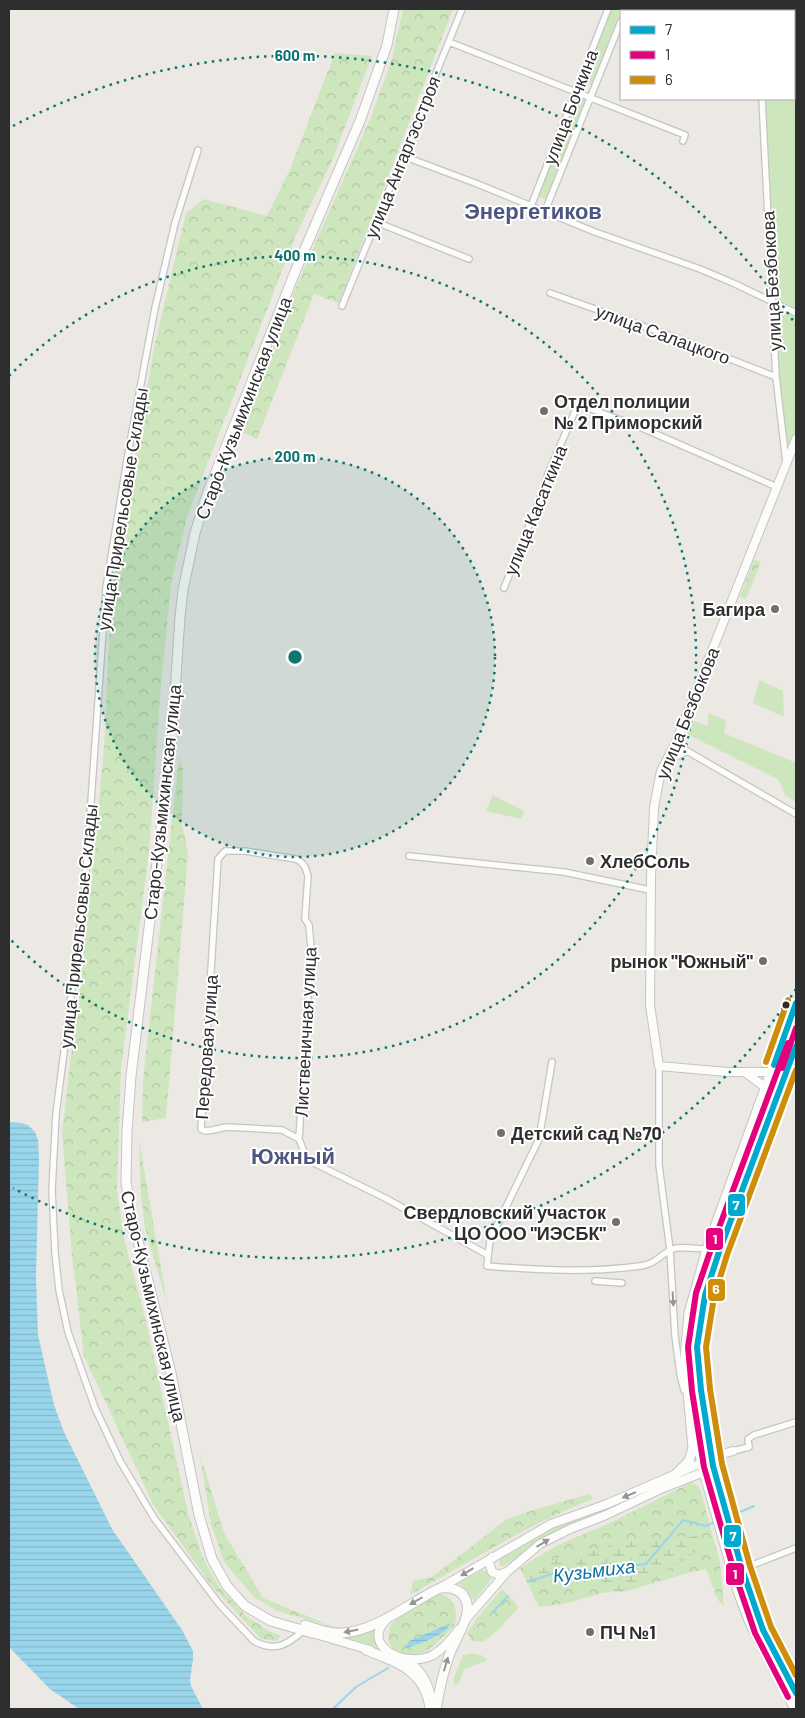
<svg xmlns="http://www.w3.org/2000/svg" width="805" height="1718" font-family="Barlow,sans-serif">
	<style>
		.green { fill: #cee6be }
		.forest { fill: url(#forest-crowns) }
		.wetland { fill: url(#wetland-marsh) }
		.water { fill: url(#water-rules) }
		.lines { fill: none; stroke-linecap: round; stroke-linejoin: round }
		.stream { stroke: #99d6ec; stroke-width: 2 }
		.minor-casing { stroke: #c5c4c5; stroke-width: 8 }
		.tertiary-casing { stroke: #c5c4c5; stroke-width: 10 }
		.secondary-casing { stroke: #c5c4c5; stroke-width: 11 }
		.minor { stroke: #fcfcfb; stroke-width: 5.5 }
		.tertiary { stroke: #fcfcfb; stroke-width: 8 }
		.secondary { stroke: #fcfcfb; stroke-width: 9 }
		.bus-1-casing { stroke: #fff; stroke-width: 10 }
		.bus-2-casing { stroke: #fff; stroke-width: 10 }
		.bus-3-casing { stroke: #fff; stroke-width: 10 }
		.bus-1 { stroke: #00a9ce; stroke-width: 6 }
		.bus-2 { stroke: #e5007d; stroke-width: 6 }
		.bus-3 { stroke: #cf8e09; stroke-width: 6 }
		.oneway { fill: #959594 }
		.ring { fill: none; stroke: #0f766e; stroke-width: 2.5; stroke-dasharray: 2.5 5 }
		.poi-dot { fill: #706f6e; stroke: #fff; stroke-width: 2 }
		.bus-dot { fill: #2e2e2e; stroke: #fff; stroke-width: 2 }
		.labels { text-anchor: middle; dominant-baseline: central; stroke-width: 4; stroke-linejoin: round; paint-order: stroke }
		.street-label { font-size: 18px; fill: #2e2e2e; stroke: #fff }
		.poi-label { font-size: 18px; font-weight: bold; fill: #2e2e2e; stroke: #fff; text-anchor: start }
		.water-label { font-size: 19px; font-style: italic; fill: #0d6fa3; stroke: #fff }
		.district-label { font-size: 22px; font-weight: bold; fill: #4d5680; stroke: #fff }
		.centre { fill: #0f766e; stroke: #fff; stroke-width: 2.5 }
		.ring-label { font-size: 15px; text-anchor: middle; font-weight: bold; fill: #0f766e; stroke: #fff; stroke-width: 4; stroke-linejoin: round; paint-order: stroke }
		.line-badge { stroke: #fff; stroke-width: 2 }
		.badge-label { font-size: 14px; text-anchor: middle; font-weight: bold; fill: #fff }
	</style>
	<defs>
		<pattern id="forest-crowns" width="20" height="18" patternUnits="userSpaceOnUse" patternTransform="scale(1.25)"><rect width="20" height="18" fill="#cee6be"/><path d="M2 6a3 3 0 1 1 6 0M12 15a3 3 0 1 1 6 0" fill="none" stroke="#b1c6a4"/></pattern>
		<pattern id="wetland-marsh" width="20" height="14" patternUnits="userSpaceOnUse" patternTransform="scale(1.25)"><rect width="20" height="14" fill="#cee6be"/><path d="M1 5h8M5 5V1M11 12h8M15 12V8" fill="none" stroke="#b1c6a4"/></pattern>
		<pattern id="water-rules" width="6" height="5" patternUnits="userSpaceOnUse" patternTransform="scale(1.25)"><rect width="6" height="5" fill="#99d6ec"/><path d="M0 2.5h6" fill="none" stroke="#84b8cb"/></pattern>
	</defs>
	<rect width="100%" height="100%" fill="#ece8e4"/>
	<path class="green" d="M609,9h12l-29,76 -10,-4z
		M794,46l2,1v392l-10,23 -5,-35 -19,-328h32z
		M574,96l11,4 -38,100 -10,-4z
		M759,680l24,11 1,26 -31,-14z
		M708,713l18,7 -2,13 72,30v39l-11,-7 -6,-15 -94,-47 6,-13 17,6z
		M493,795l31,16 -3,8 -35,-8z
		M591,1511l1,4 -49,24 -39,27h-4l-1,-1 1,-6 44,-28z
		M483,1570l6,3 2,6 -17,22 -6,-10 -10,-8z
		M378,1626v21l-34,-10v-1z
		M472,1653l9,2 6,4 -1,2 -22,8 -4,12 -5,5 -2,-6 10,-25z"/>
	<path class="forest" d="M403,9h50l-114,294 -25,-9 -57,145 -16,-7 55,-145 75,-170 21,-58z
		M335,53l37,3 -40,105 -37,76 -108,280 -16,67 -11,112 -11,156 -28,217 -4,121 7,48 21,79 43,196 15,45 16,29 27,29 21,14 14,6 -5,5 -15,-2 -49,-53 -59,-82 -69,-148 -12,-101 -10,-122 29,-246 13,-139 7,-154 44,-251 31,-130 18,-14 63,17 23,-47z
		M754,560l7,2 -15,37 -6,-2z
		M179,758l4,11 -1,53 6,32 -22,264 -24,4 1,-42z
		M139,1140l28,163 -22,-75 -4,-33z
		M200,1454l24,79 39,65 71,29 -57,-16 -22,-13 -31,-36 -13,-38z
		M692,1482l8,6 20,75 4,44 -6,-7 -12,-31 -18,4 -54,16 -32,4 -34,10 -29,4 -19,-39 38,-23 50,-21z
		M590,1494l3,5c-64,25 -123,62 -183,96l3,-14 19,-4 75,-58 20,-7z
		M502,1589l17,18 -21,23 -15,12 -11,-1 -5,-8 10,-15z
		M438,1594c14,0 21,17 17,29 -2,6 -9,11 -13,15 -17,16 -25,21 -49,12l-5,-10 2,-15 8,-7z"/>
	<path class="wetland" d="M698,1536l4,12c-18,11 -63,44 -82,44 -10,0 -17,-9 -23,-14l-38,2 -24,9 -3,-6 -3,1 -2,-5 2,-11 22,-5 9,-7 9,5 18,-11 13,1 17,-9z"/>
	<path class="water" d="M9,1122l13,1 6,2 7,7 3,8 1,19 -3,118 2,58 16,70 10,27 48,97 70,101 11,21v9l-3,19 1,7 12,23h-124l-29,-20 -41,-42z
		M451,1623c-7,14 -32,20 -46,26l4,-8z"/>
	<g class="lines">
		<path class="stream" d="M731,1516l23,-10
			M530,1581l31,-10 32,-1 53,-6 37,-44 23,6 9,-4
			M493,1612l15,-16
			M333,1709l23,-22 32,-19"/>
		<defs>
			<path id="minor" d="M625,11l1,-2
				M449,42l236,93 -2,6
				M762,99l14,278 10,85
				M198,150l-23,73 -20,85 -26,140 -23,140 -21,299 -29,227 -4,76 3,62 4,38 9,42 27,76 25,53 34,57 66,87 34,36c21,12 35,3 51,-12
				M403,156l72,27 120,49 105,37 33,14 63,30
				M531,206l77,-197
				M545,211l76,-190
				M376,222l93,37
				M550,293l121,43 105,41
				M342,306l120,-297
				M504,588l35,-87 9,-27 30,-70 64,24 135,59
				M675,744l121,70
				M666,766l6,-7 15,-8
				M409,856l155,16 86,18
				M552,1062l-13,77 -49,101 -3,26c50,4 102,7 153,0 17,-2 20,-12 33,-17 9,-3 24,0 34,0
				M659,1066v99l11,85 5,86 5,38 4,16
				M299,1139l12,-191 -2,-23 -4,-6 3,-43 -3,-9 -4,-5 -5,-3 -51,-8h-20l-7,8 -17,270 4,2 8,-1 13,-3 56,3 17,9 7,18 10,7 69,34 103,57
				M595,1281l27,2
				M733,1451l16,-4 -1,-8 6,-4 42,-13
				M742,1569l54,-21"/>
			<path id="tertiary" d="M746,1073l20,15
				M785,1080l-14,-8h-44l-68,-6 -9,-61 1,-127 3,-70 4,-22 3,-15 14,-27 121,-305
				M492,1557l-3,5 3,10 7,3 7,-3
				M440,1588l111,-64 56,-20 115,-50 11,-3
				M387,1619c-28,27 19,50 46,36 10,-6 18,-15 25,-25
				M466,1619l41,-47 33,-28 30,-15 36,-14 57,-27 41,-16 13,-10
				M312,1633l58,17
				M406,1660c14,8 23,23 25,39"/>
			<path id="secondary" d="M733,9l6,2
				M794,46l2,1
				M796,1046l-77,206 -14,43 -8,52 4,43 12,76 29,103 21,61 33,63
				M697,1442l7,30 35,122 11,29 45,86
				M676,1474l13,-13 4,-13 -8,-90 4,-45 18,-64 89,-246
				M305,1625c12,4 25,9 38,8 33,-2 68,-31 97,-45 8,-1 16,0 22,6 16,16 -8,45 -13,62 -6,17 -10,35 -13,53
				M312,1633l-41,-12 -26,-15 -18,-20 -15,-27 -13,-44 -28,-142 -41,-164 -4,-27 1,-50 4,-56 41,-337 8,-122 3,-27 12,-57 11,-36 89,-225 65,-151 27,-76 7,-36
				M366,1650c31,12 60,21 64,59"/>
		</defs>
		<use href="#minor" class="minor-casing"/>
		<use href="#tertiary" class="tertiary-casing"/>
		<use href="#secondary" class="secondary-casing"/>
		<use href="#minor" class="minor"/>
		<use href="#tertiary" class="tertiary"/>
		<use href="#secondary" class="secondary"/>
		<defs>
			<path id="bus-1" d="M796,1046l-77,206 -14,43 -8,52 4,43 12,76 29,103 21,61 33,63
				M774,1065l22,-62"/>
			<path id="bus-2" d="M788,1043l-77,206 -15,44 -8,54 4,44 12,76 30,104 21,62 33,64
				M782,1068l14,-40"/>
			<path id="bus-3" d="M766,1062l22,-62
				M796,1070l-69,185 -13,42 -8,50 4,42 12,75 28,102 21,61 25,48"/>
		</defs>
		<use href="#bus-1" class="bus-1-casing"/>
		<use href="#bus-2" class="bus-2-casing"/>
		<use href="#bus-3" class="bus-3-casing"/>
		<use href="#bus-1" class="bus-1"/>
		<use href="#bus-2" class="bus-2"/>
		<use href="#bus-3" class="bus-3"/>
	</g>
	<defs><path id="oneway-solid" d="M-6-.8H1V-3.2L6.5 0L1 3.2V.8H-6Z" transform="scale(1.25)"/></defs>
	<g class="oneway">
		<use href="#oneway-solid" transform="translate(673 1299) rotate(87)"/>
		<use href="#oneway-solid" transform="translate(629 1495) rotate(157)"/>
		<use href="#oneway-solid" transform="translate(543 1543) rotate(-31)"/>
		<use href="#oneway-solid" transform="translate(467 1572) rotate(149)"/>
		<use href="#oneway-solid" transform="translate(416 1601) rotate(150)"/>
		<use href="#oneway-solid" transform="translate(351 1631) rotate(169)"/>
		<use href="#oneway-solid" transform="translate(446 1664) rotate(-74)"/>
	</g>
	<circle cx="295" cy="657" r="200" fill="#0f766e" fill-opacity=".12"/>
	<g class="ring">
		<circle cx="295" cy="657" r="200"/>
		<path d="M9 376A401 401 0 1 1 9 938"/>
		<path d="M796 989A601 601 0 0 1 13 1188M13 126A601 601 0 0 1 796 325"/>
	</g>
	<g class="poi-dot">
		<circle cx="544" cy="411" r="5"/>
		<circle cx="775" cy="609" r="5"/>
		<circle cx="590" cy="861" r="5"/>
		<circle cx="763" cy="961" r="5"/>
		<circle cx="501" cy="1133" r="5"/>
		<circle cx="616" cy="1222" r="5"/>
		<circle cx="590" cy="1632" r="5"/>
	</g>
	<circle class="bus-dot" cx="786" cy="1005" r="4.5"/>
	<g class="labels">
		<g class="street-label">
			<text transform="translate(570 107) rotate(-69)">улица Бочкина</text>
			<text transform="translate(402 157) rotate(-68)">улица Ангаргэсстроя</text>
			<text transform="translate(771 281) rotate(-93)">улица Безбокова</text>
			<text transform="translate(663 334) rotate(20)">улица Салацкого</text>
			<text transform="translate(243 408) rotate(-69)">Старо-Кузьмихинская улица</text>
			<text transform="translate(122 509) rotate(-81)">улица Прирельсовые Склады</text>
			<text transform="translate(535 510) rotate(-68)">улица Касаткина</text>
			<text transform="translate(687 713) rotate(-68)">улица Безбокова</text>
			<text transform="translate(162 802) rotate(-84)">Старо-Кузьмихинская улица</text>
			<text transform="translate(78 926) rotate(-84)">улица Прирельсовые Склады</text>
			<text transform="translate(305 1032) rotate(-87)">Лиственичная улица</text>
			<text transform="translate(206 1047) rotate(-86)">Передовая улица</text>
			<text transform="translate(154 1306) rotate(77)">Старо-Кузьмихинская улица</text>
		</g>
		<g class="poi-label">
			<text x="554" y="401">Отдел полиции<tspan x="554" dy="21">№ 2 Приморский</tspan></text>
			<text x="765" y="609" text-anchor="end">Багира</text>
			<text x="600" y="861">ХлебСоль</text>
			<text x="753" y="961" text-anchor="end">рынок "Южный"</text>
			<text x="511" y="1133">Детский сад №70</text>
			<text x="606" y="1212" text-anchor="end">Свердловский участок<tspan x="606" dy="21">ЦО ООО "ИЭСБК"</tspan></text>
			<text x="600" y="1632">ПЧ №1</text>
		</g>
		<g class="water-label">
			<text transform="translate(594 1570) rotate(-7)">Кузьмиха</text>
		</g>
		<g class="district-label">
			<text x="533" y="210">Энергетиков</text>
			<text x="293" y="1155">Южный</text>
		</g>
	</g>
	<circle cx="295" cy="657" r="8" class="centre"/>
	<g class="ring-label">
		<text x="295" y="61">600 m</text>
		<text x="295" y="261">400 m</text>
		<text x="295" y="462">200 m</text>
	</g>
	<g class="line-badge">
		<rect x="727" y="1193" width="19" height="24" rx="5" fill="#00a9ce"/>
		<rect x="705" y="1227" width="19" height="24" rx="5" fill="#e5007d"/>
		<rect x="707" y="1278" width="19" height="24" rx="5" fill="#cf8e09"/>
		<rect x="723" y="1524" width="19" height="24" rx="5" fill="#00a9ce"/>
		<rect x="725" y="1562" width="20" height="24" rx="5" fill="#e5007d"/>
	</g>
	<g class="badge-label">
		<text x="736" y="1210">7</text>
		<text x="715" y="1244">1</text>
		<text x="716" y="1294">6</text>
		<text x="733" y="1541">7</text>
		<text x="735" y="1579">1</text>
	</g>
	<rect width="805" height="1718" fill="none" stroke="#2e2e2e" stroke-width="20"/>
	<rect x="620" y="10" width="175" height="90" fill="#ffffff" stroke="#ababab"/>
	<rect x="630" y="26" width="25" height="8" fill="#00a9ce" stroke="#ababab"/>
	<text x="665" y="35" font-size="15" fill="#2e2e2e">7</text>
	<rect x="630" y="51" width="25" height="8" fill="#e5007d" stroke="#ababab"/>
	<text x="665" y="60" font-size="15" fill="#2e2e2e">1</text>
	<rect x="630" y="76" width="25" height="8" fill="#cf8e09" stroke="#ababab"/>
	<text x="665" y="85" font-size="15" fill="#2e2e2e">6</text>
</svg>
